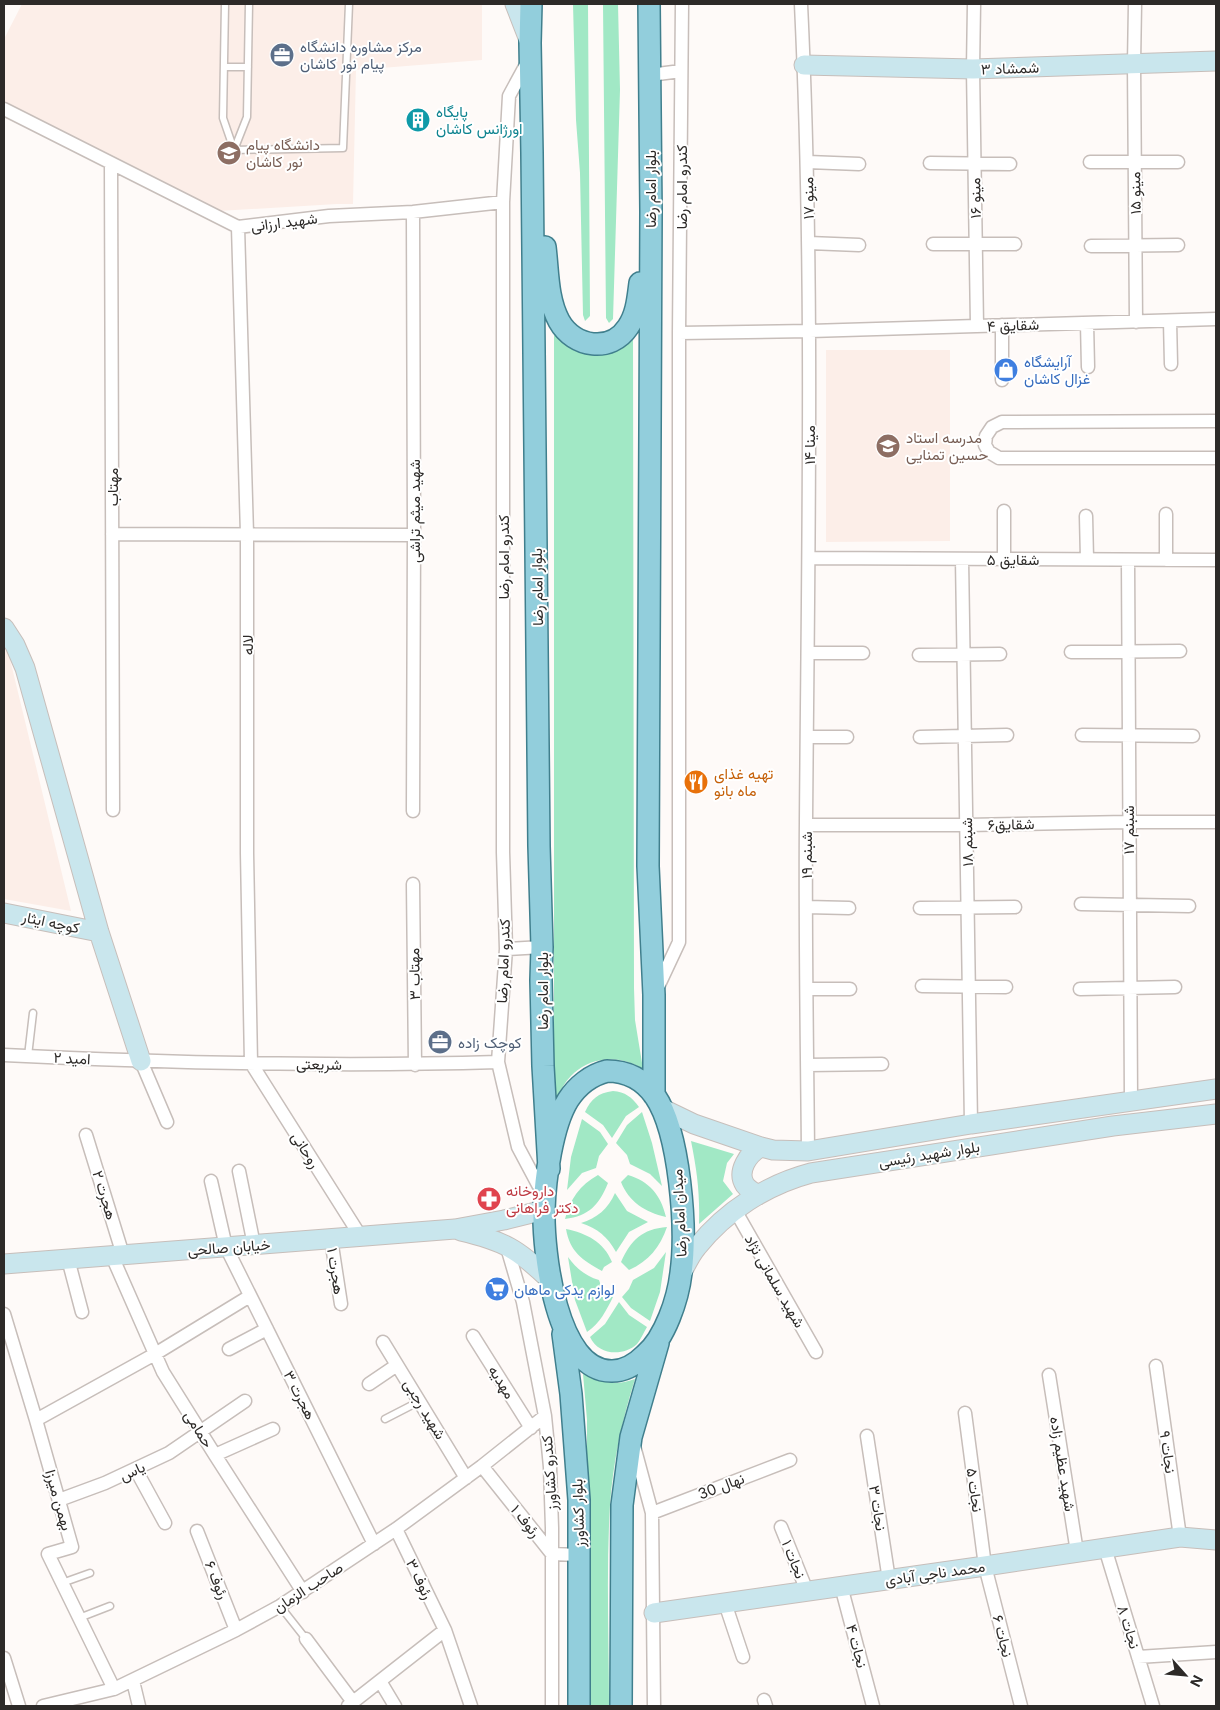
<svg xmlns="http://www.w3.org/2000/svg" width="1220" height="1710" font-family="Inter,Vazirmatn,sans-serif">
	<style>
		.built { fill: #fceee8 }
		.green { fill: #a1e8c5 }
		.lines { fill: none; stroke-linecap: round; stroke-linejoin: round }
		.lane-casing { stroke: #c7beba; stroke-width: 9 }
		.street-casing { stroke: #c7beba; stroke-width: 15 }
		.secondary-casing { stroke: #c7beba; stroke-width: 21 }
		.primary-casing { stroke: #407f8d; stroke-width: 24 }
		.lane { stroke: #fff; stroke-width: 6 }
		.street { stroke: #fff; stroke-width: 12 }
		.secondary { stroke: #c9e6ed; stroke-width: 19 }
		.primary { stroke: #92cedc; stroke-width: 21 }
		.labels { text-anchor: middle; dominant-baseline: central; stroke-width: 4; stroke-linejoin: round; paint-order: stroke }
		.service-label { font-size: 15px; fill: #4e5e75; stroke: #fff; text-anchor: start }
		.street-label { font-size: 15px; fill: #2d2a28; stroke: #fff }
		.culture-label { font-size: 15px; fill: #0d838f; stroke: #fff; text-anchor: start }
		.education-label { font-size: 15px; fill: #785e54; stroke: #fff; text-anchor: start }
		.shop-label { font-size: 15px; fill: #366cbe; stroke: #fff; text-anchor: start }
		.food-label { font-size: 15px; fill: #c56008; stroke: #fff; text-anchor: start }
		.health-label { font-size: 15px; fill: #be3a42; stroke: #fff; text-anchor: start }
	</style>
	<rect width="100%" height="100%" fill="#fefaf8"/>
	<path class="built" d="M22,4h460v56l-126,10 -3,134h-16l-119,7 -214,-109v-63z
		M826,350h124v191l-124,1z
		M4,646l4,5 63,260 -67,-12z"/>
	<path class="green" d="M573,4h15l2,312 -5,5 -2,-6 -3,-142 -4,-53z
		M603,4h15l2,86 -7,229 -4,4 -3,-5z
		M554,335l21,11 58,-10 1,652 1,32 8,49c-39,-23 -80,-3 -89,41z
		M613,1091c12,1 19,6 26,16l-13,9 -14,22 -9,-13 -18,-13c6,-13 13,-19 28,-21z
		M642,1112l10,31 10,43 -12,-12 -20,-10 -3,-9 -11,-12 11,-18z
		M582,1119l18,13 8,12 -9,12 -3,12 -14,5 -15,17 4,-33z
		M691,1141l43,13 -7,9 -4,18 10,13 -34,30c1,-31 -2,-53 -8,-83z
		M598,1175l10,8c-9,22 -19,33 -43,36 5,-20 15,-34 33,-44z
		M628,1175c21,6 33,20 38,42 -21,-5 -37,-15 -45,-35z
		M615,1193l12,18 21,11 -19,10 -13,20c-9,-16 -18,-23 -35,-29 16,-5 27,-14 34,-30z
		M667,1227c-7,20 -18,34 -38,43l-8,-8c10,-22 21,-33 46,-35z
		M566,1229c20,4 38,13 46,33l-8,5 -2,4c-20,-11 -32,-19 -36,-42z
		M666,1252l-6,40 -10,29 -19,-13 -9,-11 7,-8 4,-9 21,-12z
		M568,1257c8,11 17,19 31,23l2,6 12,11c-7,14 -13,26 -26,35l-12,-32z
		M619,1302l10,13 18,12c-3,5 -6,12 -10,17 -14,13 -39,11 -47,-7l15,-13z
		M583,1374c21,8 30,13 52,5 -13,41 -22,83 -25,126 -4,67 -1,134 -1,201h-22v-286z"/>
	<g class="lines">
		<defs>
			<path id="lane" d="M225,4l-2,114 11,32 109,-2 6,-144
				M224,67h24
				M234,150l13,-33 2,-113
				M28,1056l5,-43
				M385,1419l35,-18
				M62,1583l28,-10
				M280,1606l26,33
				M79,1618l31,-12"/>
			<path id="street" d="M801,4c13,273 7,545 5,818 -1,110 1,220 2,329
				M974,4l-1,65 4,257
				M1135,4l-1,60 2,258
				M528,61l-19,35 -6,106v650l3,97 -8,113 20,85 25,47
				M650,75l31,-4
				M4,109l234,118 91,-11 84,-4 90,-10
				M808,162l51,2
				M1090,162h88
				M111,163l2,647
				M930,163l80,1
				M238,227l9,307v319l4,210 110,174
				M809,243l50,2
				M933,244h82
				M1091,246l87,-1
				M1170,321l1,43
				M1087,323l1,44
				M679,333l131,-2 406,-12
				M1002,380v-55
				M1216,421l-214,1 -10,5 -6,9 -1,9 4,7 10,6h217
				M1086,516l1,43
				M112,534l302,1
				M809,558l407,2
				M962,559l9,565
				M1004,559v-48
				M1128,560l3,541
				M1166,560v-46
				M1071,652l109,-1
				M808,653h55
				M919,655l81,-1
				M1082,735l111,1
				M807,737h40
				M920,737l87,-2
				M413,811l1,-276 -1,-323
				M806,825h161l161,-3h88
				M413,884l2,181
				M1081,904l108,2
				M806,907l43,1
				M920,908l95,-1
				M506,949l36,-2
				M922,986l84,1
				M657,989l22,-47v-609l3,-329
				M807,989h43
				M1080,989l95,-2
				M4,1055c164,8 329,12 494,7
				M141,1061l26,61
				M807,1065l75,-1
				M86,1135l37,120
				M239,1171l15,74
				M211,1181l15,66 148,297
				M735,1210l81,142
				M331,1239l10,65
				M506,1244l17,58 22,114 5,51 2,61v178
				M112,1256l51,116 52,83 88,137
				M68,1259l14,53
				M4,1314l32,106 36,127 -24,7 66,135
				M473,1336l58,92
				M383,1342l83,136
				M229,1349l38,-20
				M1156,1366l24,171
				M1049,1375l28,177
				M369,1384l28,-19
				M965,1413l20,153 36,140
				M36,1420l119,-66 95,-58
				M867,1436l22,144
				M634,1446l18,67 2,193
				M215,1455l58,-26
				M482,1466l70,88 27,1
				M136,1470l29,53
				M59,1500l46,-17 64,-30 76,-52
				M652,1513l138,-53
				M781,1527l26,64
				M396,1529l49,101 26,76
				M197,1531l39,99
				M1105,1548l48,158
				M841,1586l32,120
				M725,1603l18,54
				M306,1639l47,63
				M1138,1657l78,-5
				M4,1658l15,48
				M133,1681l6,25
				M380,1681l15,25
				M764,1700l2,6
				M43,1706l71,-17 122,-59 44,-24 116,-77 86,-63 63,-50
				M348,1706l97,-76"/>
			<path id="secondary" d="M515,4l14,36
				M804,65l169,4 243,-8
				M4,628l11,17 10,23 74,264 42,129
				M4,913l95,19
				M663,1109l31,15 67,23 12,3 35,1 163,-27 245,-35
				M758,1195c-5,-3 -10,-6 -13,-10 -9,-14 4,-32 16,-38
				M461,1231c43,10 57,18 89,49
				M4,1264l451,-35 49,-9 40,-10
				M681,1274c5,-9 9,-19 16,-27 29,-36 69,-62 114,-74l302,-47 103,-12
				M654,1613l331,-47 195,-29 36,3"/>
			<path id="primary" d="M531,4l-1,39 2,110 7,693 3,101 -1,33 2,86 6,103
				M649,4l2,208 -3,654 6,129v100
				M545,247c3,24 2,52 14,74 15,27 52,32 69,6 9,-13 10,-29 12,-44
				M607,1071c19,0 36,8 48,25 25,37 32,133 26,177 -3,26 -16,65 -36,82 -9,9 -19,16 -33,16 -56,1 -69,-120 -68,-161 1,-31 8,-84 24,-110 9,-14 23,-25 39,-29z
				M563,1334l8,60 8,106v206
				M621,1706l1,-201 9,-68 27,-94"/>
		</defs>
		<use href="#lane" class="lane-casing"/>
		<use href="#street" class="street-casing"/>
		<use href="#secondary" class="secondary-casing"/>
		<use href="#primary" class="primary-casing"/>
		<use href="#lane" class="lane"/>
		<use href="#street" class="street"/>
		<use href="#secondary" class="secondary"/>
		<use href="#primary" class="primary"/>
	</g>
	<defs>
		<symbol id="office-disc" viewBox="-11 -11 22 22"><circle r="9.5" fill="#5c6f8a" stroke="#fff"/><path d="M-6-3h4V-5.5h4V-3h4V5H-6ZM-1-4.5V-3h2v-1.5ZM-6 0V1H6V0Z" fill="#fff"/></symbol>
		<symbol id="building-disc" viewBox="-11 -11 22 22"><circle r="9.5" fill="#0f9aa8" stroke="#fff"/><path d="M-4-6H4V6H1V3H-1V6H-4ZM-2.5-4.3h1.7v1.8h-1.7ZM.8-4.3h1.7v1.8H.8ZM-2.5-1h1.7V.8h-1.7ZM.8-1h1.7V.8H.8Z" fill="#fff"/></symbol>
		<symbol id="university-disc" viewBox="-11 -11 22 22"><circle r="9.5" fill="#8d6e63" stroke="#fff"/><path d="M0-5L7-2L0 1L-7-2ZM-4 1L0 2.5L4 1V4Q0 6-4 4Z" fill="#fff"/></symbol>
		<symbol id="shop-disc" viewBox="-11 -11 22 22"><circle r="9.5" fill="#3f7fe0" stroke="#fff"/><path d="M-5-2.5h2.3a2.7 3.5 0 0 1 5.4 0H5L5.5 6h-11ZM-1.5-2.5h3a1.5 2.3 0 0 0-3 0Z" fill="#fff"/></symbol>
		<symbol id="school-disc" viewBox="-11 -11 22 22"><circle r="9.5" fill="#8d6e63" stroke="#fff"/><path d="M0-5L7-2L0 1L-7-2ZM-4 1L0 2.5L4 1V4Q0 6-4 4Z" fill="#fff"/></symbol>
		<symbol id="restaurant-disc" viewBox="-11 -11 22 22"><circle r="9.5" fill="#e8710a" stroke="#fff"/><path d="M-5-6h1v4h1v-4h1v4h1v-4h1v5L-1.5 .5V6h-2V.5L-5-1ZM5-6V6H3V1.5H1.5Q1.5-4 5-6Z" fill="#fff"/></symbol>
		<symbol id="pharmacy-disc" viewBox="-11 -11 22 22"><circle r="9.5" fill="#e0444e" stroke="#fff"/><path d="M-2-6h4v4h4v4h-4v4h-4v-4h-4v-4h4Z" fill="#fff"/></symbol>
		<symbol id="supermarket-disc" viewBox="-11 -11 22 22"><circle r="9.5" fill="#3f7fe0" stroke="#fff"/><path d="M-6-5.5h2.5l.6 2H6L4.5 2H-2.5L-4.4-4H-6ZM-1.5 3.2a1.3 1.3 0 1 0 .1 0ZM3 3.2a1.3 1.3 0 1 0 .1 0Z" fill="#fff"/></symbol>
	</defs>
	<g fill-rule="evenodd">
		<use href="#office-disc" x="268" y="41" width="28" height="28"/>
		<use href="#building-disc" x="404" y="106" width="28" height="28"/>
		<use href="#university-disc" x="215" y="139" width="28" height="28"/>
		<use href="#shop-disc" x="992" y="356" width="28" height="28"/>
		<use href="#school-disc" x="874" y="432" width="28" height="28"/>
		<use href="#restaurant-disc" x="682" y="768" width="28" height="28"/>
		<use href="#office-disc" x="426" y="1028" width="28" height="28"/>
		<use href="#pharmacy-disc" x="475" y="1185" width="28" height="28"/>
		<use href="#supermarket-disc" x="483" y="1275" width="28" height="28"/>
	</g>
	<g class="labels">
		<g class="service-label">
			<text x="300" y="46">مرکز مشاوره دانشگاه<tspan x="300" dy="17">پیام نور کاشان</tspan></text>
			<text x="458" y="1042">کوچک زاده</text>
		</g>
		<g class="street-label">
			<text transform="translate(1010 68) rotate(-2)">شمشاد ۳</text>
			<text transform="translate(681 187) rotate(-90)">کندرو امام رضا</text>
			<text transform="translate(650 189) rotate(-90)">بلوار امام رضا</text>
			<text transform="translate(1135 193) rotate(-91)">مینو ۱۵</text>
			<text transform="translate(808 198) rotate(-91)">مینو ۱۷</text>
			<text transform="translate(975 198) rotate(-91)">مینو ۱۶</text>
			<text transform="translate(284 222) rotate(-7)">شهید ارزانی</text>
			<text transform="translate(1013 325) rotate(-2)">شقایق ۴</text>
			<text transform="translate(809 445) rotate(-90)">مینا ۱۴</text>
			<text transform="translate(112 487) rotate(-90)">مهتاب</text>
			<text transform="translate(414 511) rotate(-90)">شهید میثم تراشی</text>
			<text transform="translate(503 557) rotate(-90)">کندرو امام رضا</text>
			<text x="1013" y="559">شقایق ۵</text>
			<text transform="translate(537 587) rotate(-91)">بلوار امام رضا</text>
			<text transform="translate(247 645) rotate(-90)">لاله</text>
			<text transform="translate(1011 824) rotate(-1)">شقایق۶</text>
			<text transform="translate(1128 830) rotate(-90)">شبنم ۱۷</text>
			<text transform="translate(967 842) rotate(-91)">شبنم ۱۸</text>
			<text transform="translate(806 855) rotate(-90)">شبنم ۱۹</text>
			<text transform="translate(51 922) rotate(12)">کوچه ایثار</text>
			<text transform="translate(503 961) rotate(-88)">کندرو امام رضا</text>
			<text transform="translate(414 974) rotate(-91)">مهتاب ۳</text>
			<text transform="translate(542 991) rotate(-90)">بلوار امام رضا</text>
			<text transform="translate(72 1058) rotate(3)">امید ۲</text>
			<text transform="translate(319 1064) rotate(1)">شریعتی</text>
			<text transform="translate(306 1150) rotate(58)">روحانی</text>
			<text transform="translate(929 1154) rotate(-9)">بلوار شهید رئیسی</text>
			<text transform="translate(105 1195) rotate(73)">هجرت ۲</text>
			<text transform="translate(679 1213) rotate(-93)">میدان امام رضا</text>
			<text transform="translate(229 1247) rotate(-4)">خیابان صالحی</text>
			<text transform="translate(336 1271) rotate(81)">هجرت ۱</text>
			<text transform="translate(775 1281) rotate(60)">شهید سلمانی نژاد</text>
			<text transform="translate(502 1382) rotate(58)">مهدیه</text>
			<text transform="translate(300 1395) rotate(63)">هجرت ۳</text>
			<text transform="translate(425 1409) rotate(59)">شهید رجبی</text>
			<text transform="translate(199 1429) rotate(58)">حمامی</text>
			<text transform="translate(1168 1452) rotate(82)">نجات ۹</text>
			<text transform="translate(1063 1464) rotate(81)">شهید عظیم زاده</text>
			<text transform="translate(132 1471) rotate(-25)">یاس</text>
			<text transform="translate(549 1473) rotate(-94)">کندرو کشاورز</text>
			<text transform="translate(721 1486) rotate(-21)">نهال 30</text>
			<text transform="translate(975 1490) rotate(82)">نجات ۵</text>
			<text transform="translate(59 1500) rotate(74)">بهمن میرزا</text>
			<text transform="translate(878 1508) rotate(81)">نجات ۳</text>
			<text transform="translate(578 1513) rotate(-92)">بلوار کشاورز</text>
			<text transform="translate(526 1521) rotate(51)">رئوف ۱</text>
			<text transform="translate(794 1559) rotate(68)">نجات ۱</text>
			<text transform="translate(935 1573) rotate(-8)">محمد ناجی آبادی</text>
			<text transform="translate(420 1579) rotate(64)">رئوف ۳</text>
			<text transform="translate(217 1580) rotate(68)">رئوف ۶</text>
			<text transform="translate(308 1587) rotate(-33)">صاحب الزمان</text>
			<text transform="translate(1129 1627) rotate(73)">نجات ۸</text>
			<text transform="translate(1003 1636) rotate(76)">نجات ۶</text>
			<text transform="translate(857 1646) rotate(75)">نجات ۴</text>
		</g>
		<g class="culture-label">
			<text x="436" y="111">پایگاه<tspan x="436" dy="17">اورژانس کاشان</tspan></text>
		</g>
		<g class="education-label">
			<text x="246" y="144">دانشگاه پیام<tspan x="246" dy="17">نور کاشان</tspan></text>
			<text x="906" y="437">مدرسه استاد<tspan x="906" dy="17">حسین تمنایی</tspan></text>
		</g>
		<g class="shop-label">
			<text x="1024" y="361">آرایشگاه<tspan x="1024" dy="17">غزال کاشان</tspan></text>
			<text x="514" y="1289">لوازم یدکی ماهان</text>
		</g>
		<g class="food-label">
			<text x="714" y="773">تهیه غذای<tspan x="714" dy="17">ماه بانو</tspan></text>
		</g>
		<g class="health-label">
			<text x="506" y="1190">داروخانه<tspan x="506" dy="17">دکتر فراهانی</tspan></text>
		</g>
	</g>
	<rect width="1220" height="1710" fill="none" stroke="#2d2a28" stroke-width="10"/>
	<g transform="translate(1185 1675) rotate(117)" stroke="#ffffff" stroke-width="4" paint-order="stroke">
	<path d="M0-4L9 19L0 12L-9 19Z" fill="#2d2a28"/>
	<text y="-8" font-size="14" font-weight="bold" text-anchor="middle" fill="#2d2a28">N</text>
	</g>
</svg>
